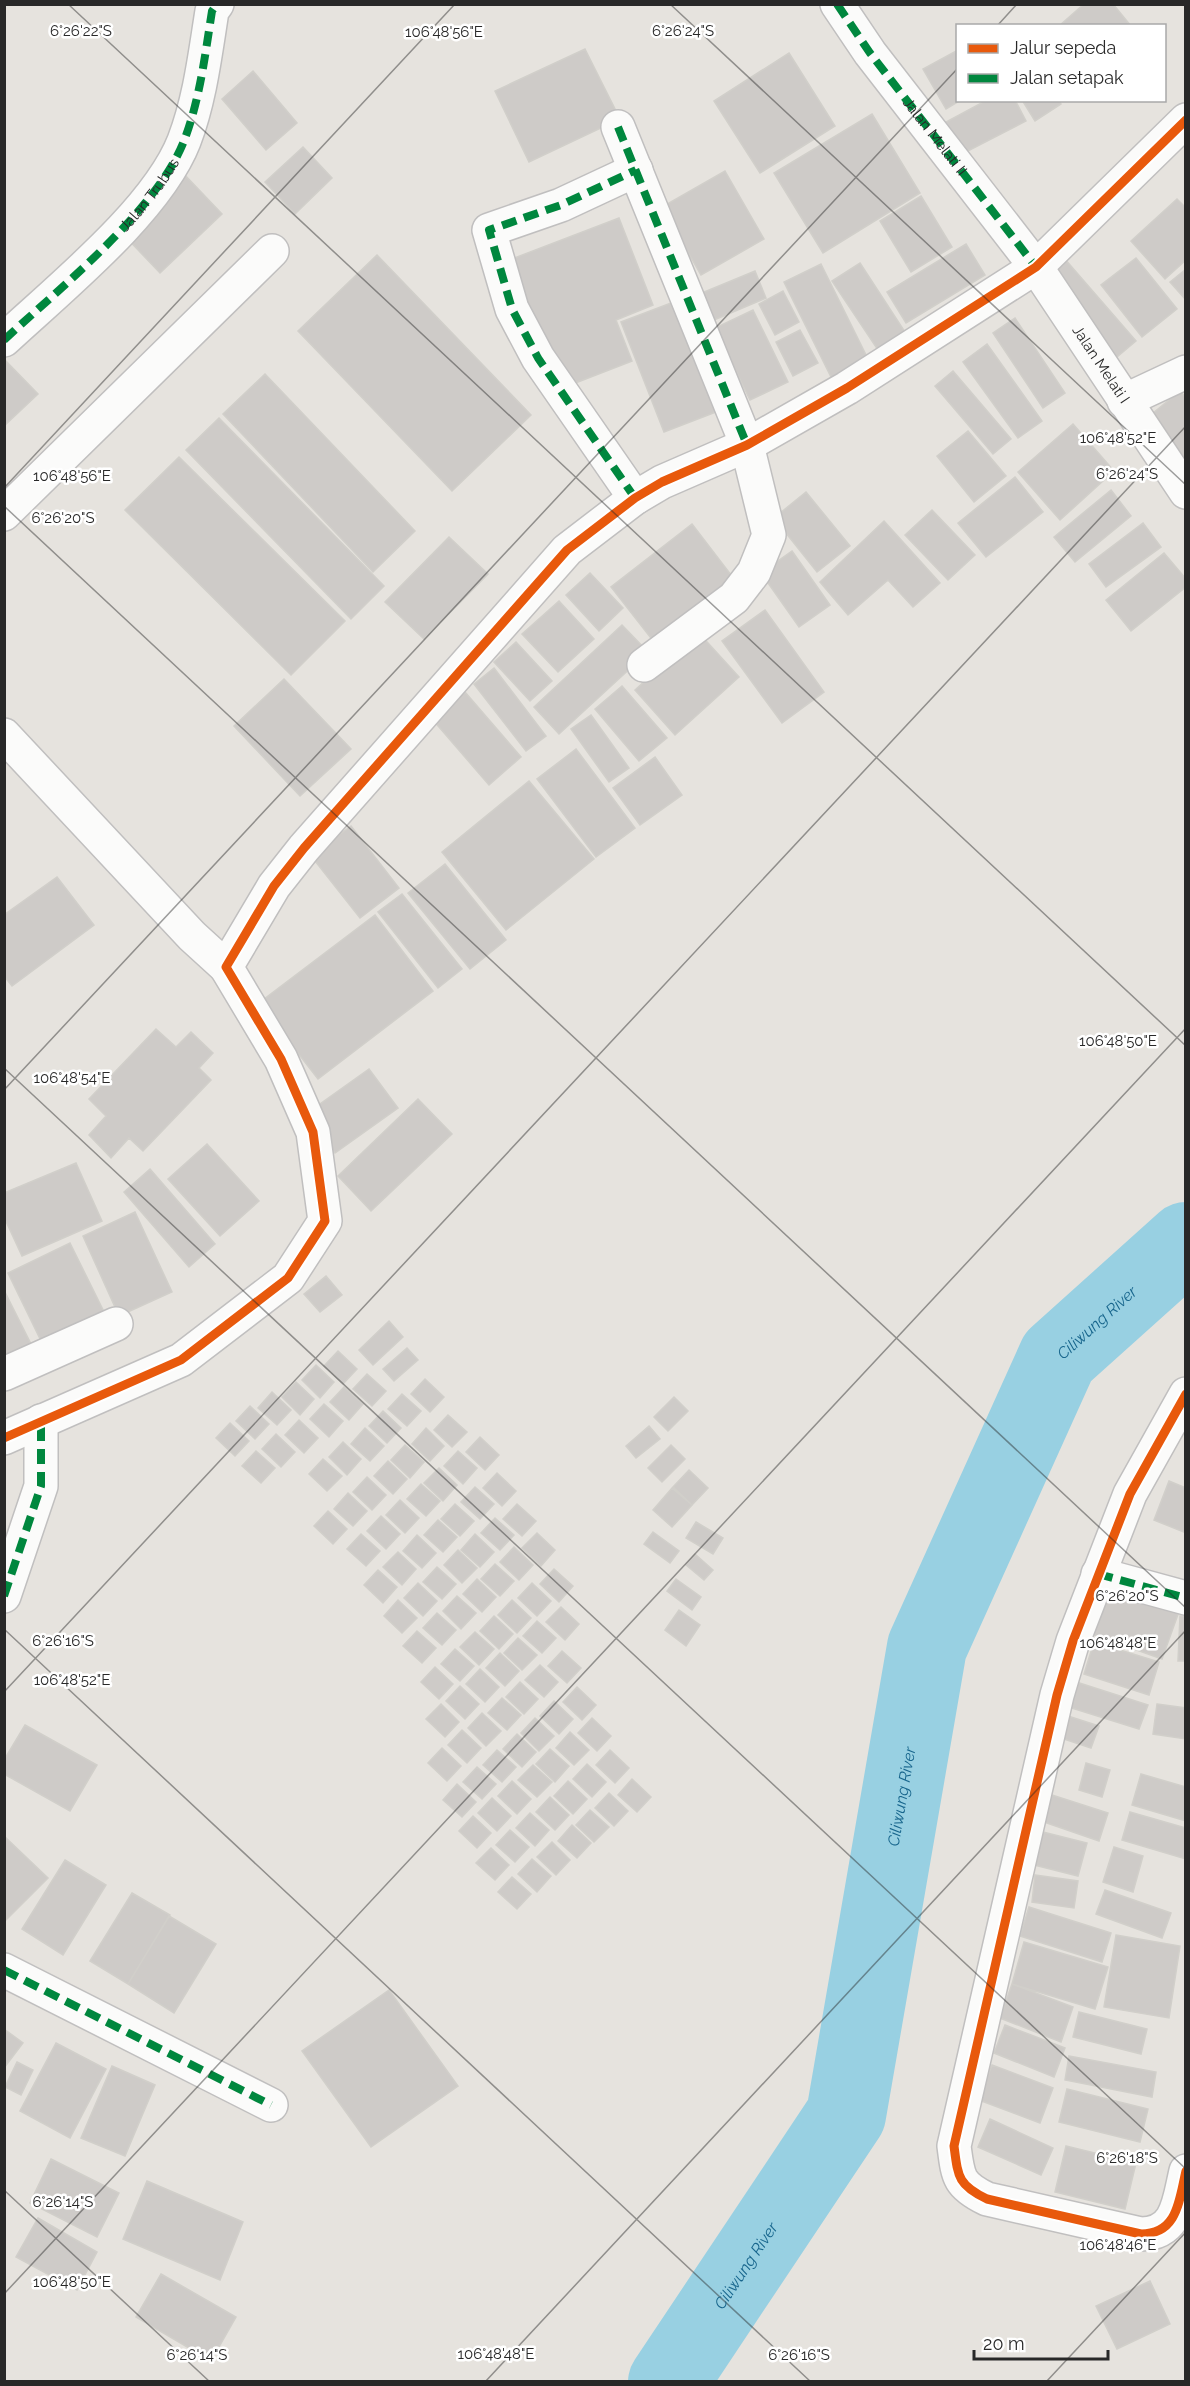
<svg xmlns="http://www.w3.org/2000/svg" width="1190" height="2386" font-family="Raleway,sans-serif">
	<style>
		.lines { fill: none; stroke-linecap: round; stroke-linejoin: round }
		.river { stroke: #98d0e2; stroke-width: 80 }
		.building { fill: #cecbc8; stroke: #d1cfca; stroke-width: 1.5 }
		.street-casing { stroke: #c0bfbf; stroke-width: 36 }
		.street { stroke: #fbfbfa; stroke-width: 33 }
		.quiet { stroke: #00873e; stroke-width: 8; stroke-dasharray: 15 8; stroke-linecap: butt }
		.cycleway-casing { stroke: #fff; stroke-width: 13 }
		.cycleway { stroke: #e8590c; stroke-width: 9 }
		.ticks { fill: none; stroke: #282828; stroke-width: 1.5; stroke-opacity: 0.45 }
		.labels { text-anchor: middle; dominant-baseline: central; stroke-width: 5; stroke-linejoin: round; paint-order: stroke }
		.street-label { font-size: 15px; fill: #282828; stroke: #fff }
		.water-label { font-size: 16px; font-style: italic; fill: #18668d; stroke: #fff }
		.ticks-label { font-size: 15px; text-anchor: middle; fill: #282828; stroke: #fff; stroke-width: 5; stroke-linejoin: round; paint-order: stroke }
	</style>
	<rect width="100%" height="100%" fill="#e6e3de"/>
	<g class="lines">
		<path class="river" id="s1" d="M668,2382l178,-267 81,-468 131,-290 128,-115"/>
	</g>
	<path class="building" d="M1084,4h29l18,22h-72z
		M585,49l35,70 -91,43 -34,-71z
		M958,50v50h3l-15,9 -23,-40z
		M789,53l46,73 -75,47 -46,-72z
		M253,71l44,52 -31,27 -44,-51z
		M987,100h28l11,21 -64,33 -16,-32z
		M1022,100h37l2,4 -26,17z
		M872,114l48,79 -97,60 -49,-80z
		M303,147l29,31 -37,36 -30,-32z
		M725,171l39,68 -63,36 -39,-68z
		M183,173l39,41 -62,59 -39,-41z
		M921,196l31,51 -41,25 -31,-51z
		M1177,199l9,9v52l-21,19 -34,-38z
		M619,218l34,87 -37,15 16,41 -67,26 -61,-125z
		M966,244l19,31 -79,48 -19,-31z
		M377,255l154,160 -79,76 -154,-160z
		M1064,258l72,83 -19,16 -71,-83z
		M1136,258l41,51 -35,28 -41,-52z
		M860,263l45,69 -27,18 -46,-69z
		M821,264l47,95 -37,18 -47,-95z
		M1186,269v31l-16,-18z
		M755,271l11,27 -52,22 -12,-27z
		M783,291l16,31 -24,13 -16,-31z
		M679,300l42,110 -57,22 -43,-110z
		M753,310l35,72 -38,18 -35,-72z
		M1015,318l50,75 -22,15 -50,-75z
		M800,330l18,33 -25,13 -17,-34z
		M987,344l55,77 -24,17 -55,-76z
		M4,359l34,35 -34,32z
		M953,371l58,68 -18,15 -58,-68z
		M265,374l150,157 -42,41 -150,-158z
		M1180,391l6,7v74l-44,-50z
		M219,418l165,168 -33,33 -165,-169z
		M1073,424l41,47 -54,49 -42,-48z
		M968,431l38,45 -32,26 -37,-46z
		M179,457l166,164 -54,54 -166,-165z
		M1015,477l28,35 -57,45 -28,-34z
		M1111,490l20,26 -56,46 -21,-25z
		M806,492l44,54 -33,26 -43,-54z
		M932,510l43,45 -27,25 -43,-45z
		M884,521l56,62 -27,24 -25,-27 -40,35 -28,-33z
		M1143,523l18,24 -55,40 -17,-23z
		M692,524l43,56 -81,62 -43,-55z
		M449,537l39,37 -64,65 -39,-37z
		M792,551l38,54 -31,22 -38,-54z
		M1164,553l22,26v8l-55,44 -25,-31z
		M590,573l33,35 -24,23 -33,-36z
		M559,601l35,38 -36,33 -36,-38z
		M765,610l59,82 -42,31 -60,-82z
		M622,625l26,27 -89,82 -25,-27z
		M698,632l41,45 -64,58 -40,-45z
		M516,642l36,39 -22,20 -36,-39z
		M494,668l52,68 -20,15 -52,-67z
		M284,679l67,70 -51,47 -66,-70z
		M622,686l45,52 -28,23 -44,-52z
		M465,692l56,65 -32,28 -56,-65z
		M591,715l38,53 -20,14 -38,-53z
		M576,749l59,79 -39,29 -59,-78z
		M655,757l27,38 -42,30 -27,-37z
		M529,781l65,78 -88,71 -64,-78z
		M351,826l48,62 -39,30 -49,-62z
		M445,864l61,76 -36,29 -62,-76z
		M57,877l37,48 -82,61 -8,-10v-61z
		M402,894l60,75 -24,19 -60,-76z
		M375,915l58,76 -115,88 -59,-76z
		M156,1029l20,18 15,-15 22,21 -14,15 12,12 -68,71 -14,-13 -18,20 -22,-23 17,-19 -17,-17z
		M369,1069l29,39 -63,45 -29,-39z
		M418,1099l34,35 -81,77 -33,-35z
		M207,1144l52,57 -39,35 -52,-57z
		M76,1163l26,58 -80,35 -18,-39v-24z
		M150,1169l65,75 -26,23 -65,-75z
		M135,1212l37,80 -53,24 -36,-80z
		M70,1243l38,77 -63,29 -37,-76z
		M326,1276l16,19 -22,17 -16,-18z
		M4,1290l32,64 -32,15z
		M389,1321l14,16 -30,28 -14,-15z
		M407,1348l11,12 -24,21 -11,-12z
		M338,1351l19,18 -14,15 -19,-18z
		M316,1365l18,17 -14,16 -18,-18z
		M367,1374l19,17 -14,15 -19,-17z
		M425,1379l19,18 -14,15 -19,-18z
		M296,1382l18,17 -14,16 -18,-18z
		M344,1387l19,17 -14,16 -19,-18z
		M272,1392l19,18 -14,15 -19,-17z
		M402,1394l19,17 -14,15 -19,-17z
		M674,1397l14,14 -20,20 -14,-14z
		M324,1404l19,17 -14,16 -19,-18z
		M250,1406l19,18 -14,15 -19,-18z
		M383,1411l18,17 -14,15 -18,-17z
		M448,1415l19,17 -15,15 -18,-17z
		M299,1420l19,18 -14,15 -19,-18z
		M230,1423l19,18 -14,15 -19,-18z
		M649,1426l11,13 -24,19 -10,-12z
		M365,1428l19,18 -14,15 -19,-17z
		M426,1428l18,18 -14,15 -18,-17z
		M276,1434l19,18 -14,15 -19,-18z
		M480,1437l19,18 -14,15 -19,-18z
		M343,1442l18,17 -14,16 -18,-18z
		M405,1445l19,17 -14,16 -19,-18z
		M671,1445l14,14 -23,23 -14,-14z
		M256,1451l19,17 -14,15 -19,-17z
		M458,1451l19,17 -14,16 -19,-18z
		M323,1459l19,17 -15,15 -18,-17z
		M388,1461l19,18 -14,15 -19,-18z
		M439,1468l18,17 -14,16 -19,-18z
		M689,1470l19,18 -16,17 -19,-18z
		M497,1473l19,18 -14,15 -19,-18z
		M367,1477l19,18 -14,15 -19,-18z
		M1169,1481l17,7v45l-32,-13z
		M421,1484l19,17 -14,15 -19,-17z
		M475,1487l19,17 -14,15 -19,-17z
		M672,1488l20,17 -20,22 -19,-17z
		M348,1493l19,18 -14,15 -19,-17z
		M400,1500l19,18 -14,15 -19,-18z
		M455,1504l19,17 -14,15 -19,-17z
		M517,1504l19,17 -14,15 -19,-17z
		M328,1511l19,18 -14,15 -19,-18z
		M381,1516l19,18 -14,15 -19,-18z
		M495,1518l19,17 -14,15 -19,-17z
		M438,1520l19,17 -14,15 -19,-17z
		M696,1522l27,16 -10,16 -27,-16z
		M653,1532l26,19 -9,12 -26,-19z
		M537,1533l18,17 -14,16 -19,-18z
		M361,1534l19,17 -14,15 -19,-17z
		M475,1534l19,18 -14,15 -19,-17z
		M417,1535l19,18 -14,15 -19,-17z
		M514,1547l19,18 -14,15 -19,-18z
		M458,1550l19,18 -15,15 -18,-18z
		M398,1552l18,17 -14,16 -19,-18z
		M695,1554l18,16 -9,10 -18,-15z
		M495,1564l19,17 -14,15 -19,-17z
		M437,1567l19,17 -14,15 -19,-17z
		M554,1569l19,17 -14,16 -19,-18z
		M378,1570l19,17 -14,16 -19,-18z
		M477,1579l19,18 -14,15 -19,-18z
		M676,1579l25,18 -9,13 -25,-19z
		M1110,1581l71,25 -19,53 -70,-25z
		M418,1583l19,18 -14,15 -19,-18z
		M532,1583l19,18 -14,15 -19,-18z
		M457,1596l19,17 -15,16 -18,-18z
		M398,1600l19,18 -15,15 -18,-17z
		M512,1600l19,18 -14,15 -19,-18z
		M561,1607l18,17 -14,16 -19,-18z
		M679,1610l21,15 -14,21 -21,-16z
		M437,1613l19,17 -14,15 -19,-17z
		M494,1616l19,18 -14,15 -19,-18z
		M1180,1616h6v45h-8z
		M537,1621l19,17 -14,15 -19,-17z
		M417,1631l19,17 -14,15 -19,-17z
		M475,1632l19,17 -15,16 -19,-18z
		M518,1638l19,17 -15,15 -18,-17z
		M1094,1642l65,20 -10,33 -65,-21z
		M455,1649l19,17 -14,15 -19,-17z
		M562,1651l19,17 -14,15 -19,-17z
		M500,1653l19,18 -14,15 -19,-18z
		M540,1665l18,17 -14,15 -19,-17z
		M435,1667l18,17 -14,15 -18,-17z
		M480,1669l19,18 -14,15 -19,-18z
		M1067,1679l81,26 -9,24 -80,-25z
		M520,1682l18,17 -14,15 -18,-17z
		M460,1686l19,18 -14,15 -19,-18z
		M577,1687l19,18 -14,15 -19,-18z
		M502,1698l19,17 -14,15 -19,-17z
		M554,1701l19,18 -14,15 -19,-18z
		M441,1704l18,18 -14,15 -19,-18z
		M1157,1704l29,4v31l-33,-5z
		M482,1713l19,18 -15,15 -18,-18z
		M1068,1716l31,10 -8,22 -30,-10z
		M535,1718l19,18 -15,15 -18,-18z
		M592,1718l19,18 -14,15 -19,-18z
		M25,1725l72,40 -27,46 -66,-37v-14z
		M462,1730l19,18 -14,15 -19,-18z
		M570,1732l19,18 -15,15 -18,-17z
		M517,1734l19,18 -14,15 -19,-18z
		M442,1748l19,18 -14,15 -19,-18z
		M550,1749l19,17 -14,16 -19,-18z
		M497,1750l19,17 -14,15 -19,-17z
		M610,1750l19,18 -14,15 -19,-18z
		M1086,1763l24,7 -8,27 -23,-7z
		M587,1764l19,18 -14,15 -19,-18z
		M533,1765l19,17 -15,15 -19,-17z
		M477,1767l19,17 -14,15 -19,-17z
		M1141,1774l45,13v34l-54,-16z
		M632,1779l19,18 -14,15 -19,-17z
		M512,1781l19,18 -14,15 -19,-18z
		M568,1781l19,18 -14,15 -19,-18z
		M457,1784l19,18 -14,15 -19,-17z
		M609,1793l19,18 -14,15 -19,-18z
		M1052,1795l56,18 -9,28 -55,-19z
		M550,1797l19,18 -14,15 -19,-18z
		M492,1798l19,18 -14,15 -19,-18z
		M590,1810l19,17 -15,15 -18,-17z
		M1130,1812l56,16v31l-64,-19z
		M530,1813l19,17 -14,16 -19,-18z
		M473,1816l18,17 -14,15 -18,-17z
		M572,1825l19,18 -14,15 -19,-17z
		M510,1830l19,17 -14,15 -19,-17z
		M1043,1832l44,11 -9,33 -44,-11z
		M4,1836l44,42 -44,44z
		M552,1842l18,18 -14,15 -19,-18z
		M1114,1847l29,9 -10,36 -30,-10z
		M491,1848l18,17 -14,15 -19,-17z
		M532,1859l19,17 -14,16 -19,-18z
		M65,1860l41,25 -43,70 -41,-26z
		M1035,1875l43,6 -4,27 -42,-6z
		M512,1877l19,17 -14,15 -19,-17z
		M1105,1890l66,23 -9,25 -66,-24z
		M132,1893l38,22 -42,69 -38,-23z
		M1029,1907l82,26 -9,29 -82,-26z
		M169,1916l47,28 -42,69 -46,-29z
		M1116,1935l64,11 -11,72 -65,-11z
		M1024,1942l84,25 -13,42 -83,-25z
		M1012,1984l61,23 -12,35 -61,-24z
		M389,1990l69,96 -87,61 -69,-96z
		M1079,2012l68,17 -6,25 -68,-17z
		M1005,2025l60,23 -11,29 -60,-24z
		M4,2029l19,14 -19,25z
		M56,2043l50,26 -36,69 -50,-27z
		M1069,2056l87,16 -4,25 -87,-17z
		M17,2062l16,8 -12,25 -16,-8z
		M992,2065l61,23 -13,35 -61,-23z
		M112,2066l43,19 -30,71 -44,-18z
		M1067,2089l81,20 -8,33 -81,-20z
		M990,2119l63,29 -12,27 -63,-28z
		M1066,2146l70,17 -11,46 -70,-17z
		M51,2159l68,34 -22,44 -67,-34z
		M147,2181l96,41 -23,58 -97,-41z
		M38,2218l59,34 -20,38 -61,-33z
		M161,2274l75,43 -25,44 -75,-44z
		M1150,2281l20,43 -53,25 -21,-43z"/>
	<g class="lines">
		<defs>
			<g id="street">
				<path id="s2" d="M837,4l33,49 166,214 150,225"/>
				<path d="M618,127l129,318 22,90 -15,37 -20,26 -90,67"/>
				<path d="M4,340c56,-52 153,-130 180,-199 16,-42 21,-86 28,-130l5,-7"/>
				<path d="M1124,401l62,-29"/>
				<path d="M635,498l-97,-140 -26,-49 -23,-79 72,-25 75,-35"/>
				<path d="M4,514l268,-263"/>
				<path d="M4,735l188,201 34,31"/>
				<path d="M4,1374l112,-50"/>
				<path d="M1186,1394l-56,100 -57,147 -16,54 -103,451c4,31 4,39 33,53l154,35c37,0 38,-34 45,-63"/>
				<path d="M4,1438l177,-78 107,-82 37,-57 -12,-89 -32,-73 -55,-92 48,-81 30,-38 263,-298 68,-52 27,-16 85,-37 100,-57 189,-121 150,-147"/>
				<path d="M1098,1574l88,24"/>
				<path d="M4,1596l37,-110v-65"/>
				<path d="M4,1970l267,135"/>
			</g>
		</defs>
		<use href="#street" class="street-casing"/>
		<use href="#street" class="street"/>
		<g class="quiet">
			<path id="s3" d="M837,4l33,49 166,214"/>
			<path d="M618,127l129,318"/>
			<path id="s4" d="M4,340c56,-52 153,-130 180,-199 16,-42 21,-86 28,-130l5,-7"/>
			<path d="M635,498l-97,-140 -26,-49 -23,-79 72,-25 75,-35"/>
			<path d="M1098,1574l88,24"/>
			<path d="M4,1596l37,-110v-65"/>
			<path d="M4,1970l267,135"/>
		</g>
		<defs>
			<path id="cycleway" d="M1186,1394l-56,100 -57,147 -16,54 -103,451c4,31 4,39 33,53l154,35c37,0 38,-34 45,-63
				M4,1438l177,-78 107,-82 37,-57 -12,-89 -32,-73 -55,-92 48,-81 30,-38 263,-298 68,-52 27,-16 85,-37 100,-57 189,-121 150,-147"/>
		</defs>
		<use href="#cycleway" class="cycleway-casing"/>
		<use href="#cycleway" class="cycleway"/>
	</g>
	<path class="ticks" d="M68,4l1118,1042M670,4l516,481M997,26l20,-22M4,488l451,-484M4,506l1182,1102M4,1068l1182,1101M4,1090l954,-1022M4,1629l807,753M4,1692l1182,-1266M4,2190l206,192M4,2294l1182,-1266M485,2382l701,-752M1046,2382l140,-150"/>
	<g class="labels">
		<g class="street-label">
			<text stroke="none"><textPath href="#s3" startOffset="165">Jalan Melati II</textPath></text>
			<text stroke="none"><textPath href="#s4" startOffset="206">Jalan Trubus</textPath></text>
			<text stroke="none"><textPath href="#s2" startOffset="447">Jalan Melati I</textPath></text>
		</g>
		<g class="water-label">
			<text stroke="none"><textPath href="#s1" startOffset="1166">Ciliwung River</textPath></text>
			<text stroke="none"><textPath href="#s1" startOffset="644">Ciliwung River</textPath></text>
			<text stroke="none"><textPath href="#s1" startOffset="140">Ciliwung River</textPath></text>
		</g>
	</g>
	<g class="ticks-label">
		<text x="81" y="36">6°26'22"S</text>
		<text x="683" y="36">6°26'24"S</text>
		<text x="444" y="37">106°48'56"E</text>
		<text x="1118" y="443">106°48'52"E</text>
		<text x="1127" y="479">6°26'24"S</text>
		<text x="72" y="481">106°48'56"E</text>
		<text x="63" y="523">6°26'20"S</text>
		<text x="1118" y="1046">106°48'50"E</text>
		<text x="72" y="1083">106°48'54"E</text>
		<text x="1127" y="1601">6°26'20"S</text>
		<text x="63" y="1646">6°26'16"S</text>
		<text x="1118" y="1648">106°48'48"E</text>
		<text x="72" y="1685">106°48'52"E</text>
		<text x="1127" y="2163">6°26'18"S</text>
		<text x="63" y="2207">6°26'14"S</text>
		<text x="1118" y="2250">106°48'46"E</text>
		<text x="72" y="2287">106°48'50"E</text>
		<text x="496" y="2359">106°48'48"E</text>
		<text x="197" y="2360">6°26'14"S</text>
		<text x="799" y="2360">6°26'16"S</text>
	</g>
	<rect width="1190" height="2386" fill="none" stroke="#282828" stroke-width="12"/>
	<rect x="956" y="24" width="210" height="78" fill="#ffffff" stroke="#a9a9a9" stroke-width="1.5"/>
	<rect x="968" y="44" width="30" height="9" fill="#e8590c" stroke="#a9a9a9" stroke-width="1.5"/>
	<text x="1010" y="54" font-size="18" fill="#282828">Jalur sepeda</text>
	<rect x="968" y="74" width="30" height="9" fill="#00873e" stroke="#a9a9a9" stroke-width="1.5"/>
	<text x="1010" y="84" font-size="18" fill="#282828">Jalan setapak</text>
	<path d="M974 2350v9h134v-9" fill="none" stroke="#282828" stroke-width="3"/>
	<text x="983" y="2350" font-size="18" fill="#282828" stroke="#ffffff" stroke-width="4.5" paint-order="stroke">20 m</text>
</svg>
